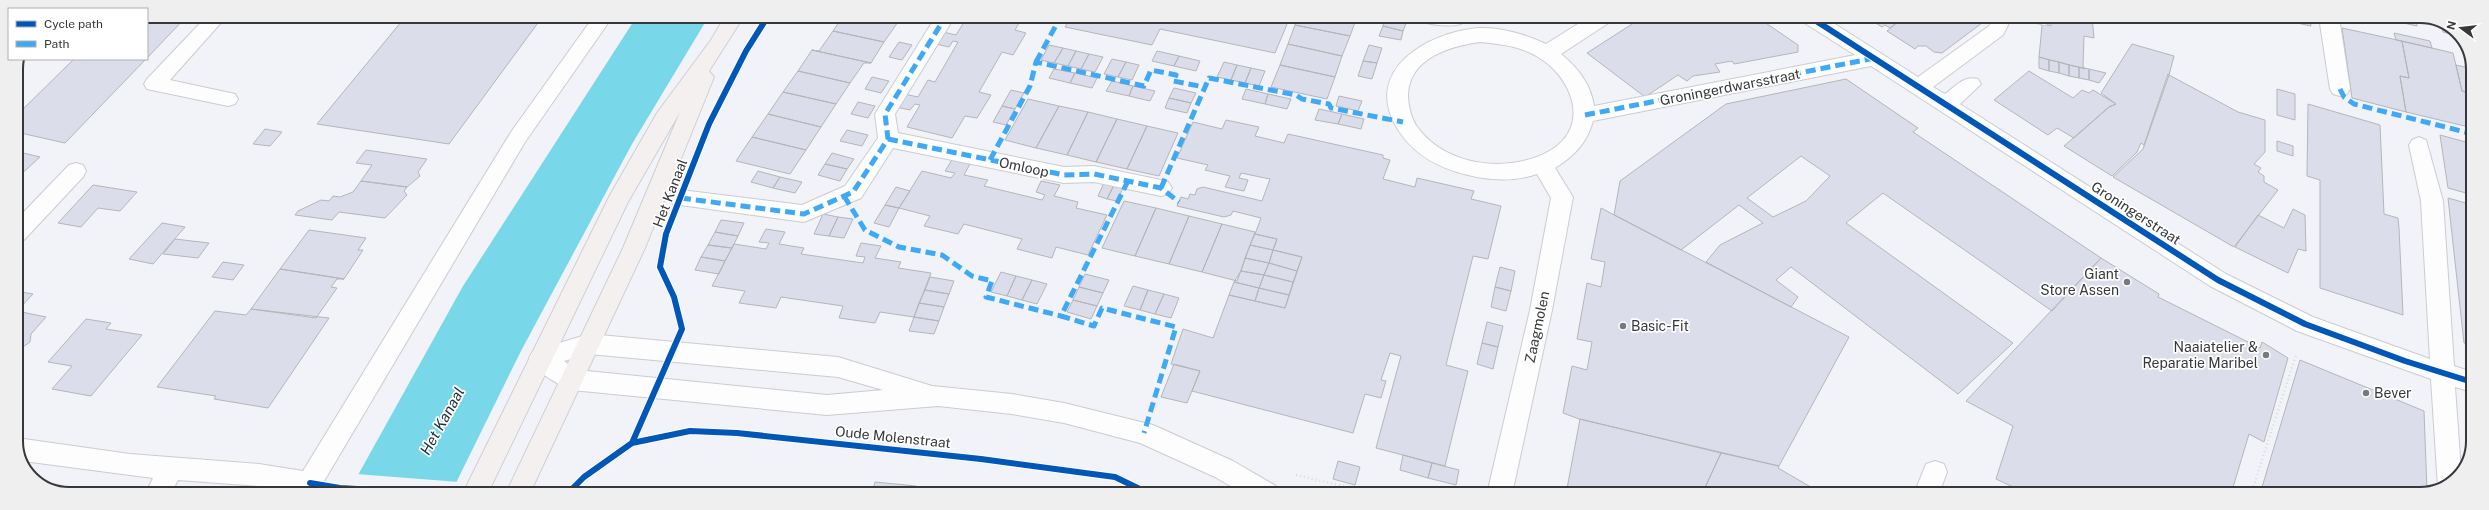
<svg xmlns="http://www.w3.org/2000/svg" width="2489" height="510" font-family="'Public Sans',sans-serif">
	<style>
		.water { fill: #78d8e9 }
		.pier { fill: #f2f3f8 }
		.building { fill: #dbdeea; stroke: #b5b5b9; fill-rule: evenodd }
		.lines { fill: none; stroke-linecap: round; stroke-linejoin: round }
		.minor-casing { stroke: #cbcccf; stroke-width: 2 }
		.major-casing { stroke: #cecfd2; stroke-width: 2 }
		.path { stroke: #d9dadb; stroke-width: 2.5; stroke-dasharray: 1 3; stroke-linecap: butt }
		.minor { fill: #fdfdfe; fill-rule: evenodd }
		.major { fill: #f5f0f0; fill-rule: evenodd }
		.quiet { stroke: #3fa9f5; stroke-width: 5; stroke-dasharray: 10 5; stroke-linecap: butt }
		.cycleway-casing { stroke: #fff; stroke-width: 8 }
		.cycleway { stroke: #0057b8; stroke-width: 6 }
		.poi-dot { fill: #78797d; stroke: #fff; stroke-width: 1.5 }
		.labels { text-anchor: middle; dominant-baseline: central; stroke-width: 3.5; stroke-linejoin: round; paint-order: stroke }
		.street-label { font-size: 14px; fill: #37383b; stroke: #fff }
		.poi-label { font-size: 14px; fill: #37383b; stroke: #fff; text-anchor: end }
		.water-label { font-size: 15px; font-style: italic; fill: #193034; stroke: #fff }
		.rim { fill: none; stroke: #37383b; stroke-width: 2 }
	</style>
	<rect width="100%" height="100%" fill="#f2f3f8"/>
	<path class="water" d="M637,16h72l-77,128 -111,207 -70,142h-103l115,-207z"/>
	<path class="pier" d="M356,474l103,8 -5,11h-108z"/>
	<path class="building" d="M147,16h40l-40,42z
		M406,16h137l-94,128 -132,-20z
		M843,16h30l25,6 -14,20 -51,-11z
		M974,16h49l-8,14 11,3 -13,22 -11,-3 -23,40 12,3 -14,23 -12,-2 -13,22 -45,-11 13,-22 -5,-1 -5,6 -14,-3 8,-13 14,3 10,-17 7,2 23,-40 -5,-1 -4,6 -13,-3 7,-12 13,3 10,-16 6,2z
		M1071,16l219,1 -15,36 -115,-24 -8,16 -87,-18z
		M1299,17h58l-7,19 -55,-11z
		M1385,17l22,4 -4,10 -20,-5z
		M1643,17h114l41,28v7l-64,12 -2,-3 -17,3 5,8 -27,4 -6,5 -9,-6 -33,22 -58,-44z
		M1866,17h38l-14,11 -5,-3 -3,2z
		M1904,17h86l-48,36 -8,-1 -8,-6h-8l-3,3 -28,-18z
		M2051,17h41l2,21 -10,-2 -1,30 2,3 -46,-12 3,-31 -2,-3 11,3z
		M2269,17h40l2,9z
		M2376,17h39l2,9z
		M2441,23l19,11v2l-17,-4z
		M1295,25l55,11 -8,20 -54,-12z
		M1383,26l20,5 -2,9 -22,-4z
		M2342,28l60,13 7,37 -9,-2 6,36 -54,-14z
		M833,31l51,11 -13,21 -59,-13 7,1z
		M2394,33l36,8 2,7 -36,-8z
		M2402,41l51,12 9,38 11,3v34l-3,2 -1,-3 -63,-15 -6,-36 9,2z
		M899,42l13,3 -10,15 -13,-3z
		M1288,44l54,12 -7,21 -55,-12z
		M2132,44l42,12 -5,19 -1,-1 -24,71 -3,-2 -4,9 -25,24 -48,-30 45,-39 7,-3 -15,-11z
		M1049,45l14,3 -9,15 -13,-3z
		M1369,45l13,3 -5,15 -14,-2z
		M1063,48l13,3 -8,15 -14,-3z
		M812,50l59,13h-7l-14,20 -52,-12z
		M1076,51l13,3 -8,15 -13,-3z
		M1157,51l22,5 -5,10 -22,-5z
		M1089,54l14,3 -8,15 -14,-3z
		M1179,56l21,5 -4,10 -22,-5z
		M2039,57l10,3v11l-10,-3z
		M74,59h72l-81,84 -49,-11v-16z
		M1112,59l14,3 -8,15 -14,-3z
		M2049,60l10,2v11l-10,-2z
		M1363,61l14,2 -5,16 -14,-3z
		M1126,62l13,3 -7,15 -14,-3z
		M1224,62l13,3 -6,15 -14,-3z
		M2059,62l10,3v11l-10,-3z
		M1237,65l14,3 -6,15 -14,-3z
		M1280,65l55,12 -8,22 -56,-12z
		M2069,65l10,2v11l-10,-2z
		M2456,65l17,4v25l-11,-3z
		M2079,67l10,2v11l-10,-2z
		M1251,68l14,3 -6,15 -14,-3z
		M1054,69l21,4 -5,10 -21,-5z
		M2089,69l17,4 -7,10 -10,-3z
		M798,71l52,12 -14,21 -53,-12z
		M2029,71l44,27 9,-8 7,3 4,-3 23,14 -7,3 -35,31 -17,-10 -9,7 -54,-35z
		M1075,73l22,5 -5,10 -22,-5z
		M2169,75l69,37 27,8v32l-11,12 7,4 -3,4 6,4v6l14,8 -44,57 -121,-70 30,-28z
		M872,77l17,4 -8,12 -16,-4z
		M1846,79l72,49 -5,4 188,126 -49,53 -169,-118 -37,30 167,120 -55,51 -167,-127 -15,13 22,17 -7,10 -85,-45 14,-17 43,-22 -24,-18 -58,45 -67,-35 6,-34 106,-77zM1801,156l29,20 -24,25 -33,16 -26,-19z
		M1112,81l21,5 -4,10 -23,-5z
		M1133,86l22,5 -5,10 -21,-5z
		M1174,88l22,5 -5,10 -22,-5z
		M1246,89l22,5 -3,10 -23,-5z
		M2277,89l18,5v26l-18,-5z
		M1011,90l13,3 -9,16 -13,-3z
		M783,92l53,12 -15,23 -53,-13z
		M1268,94l23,5 -4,10 -22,-5z
		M1339,96l23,5 -4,10 -22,-5z
		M1169,98l22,5 -4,10 -22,-5z
		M1028,99l31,7 -23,42 -31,-8z
		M858,102l17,4 -7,12 -17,-4z
		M2308,104l72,21 4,89 14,4 1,10 4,87 -83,-27v-108l-13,-4z
		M1002,106l13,3 -9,16 -13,-3z
		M1059,106l29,6 -21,43 -31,-7z
		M1319,109l23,5 -4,10 -23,-4z
		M1088,112l29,7 -21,43 -29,-7z
		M768,114l53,13 -15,23 -54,-13z
		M1342,114l22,5 -3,10 -23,-5z
		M1117,119l30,7 -20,43 -31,-7z
		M1226,120l33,7 -4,9 29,7 4,-9 95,21v3l7,2 -7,19 32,8 2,-9 57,13 -3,8 30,7 -13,53 -15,-3 -27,109 22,6 -23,95 -69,-18 25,-92 -11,-3 -9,27 5,1 -5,17 -16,-4 -12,39 -161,-42 8,-20 -29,-7 12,-35 30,9 16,-43 56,13 17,-51 -29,-7 4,-11 -22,-5 6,-16 -28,-7 -2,4 -7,2 -47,-11 4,-9 7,2 2,-5 5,1 2,-6 6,-2 59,14 8,-22 -29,-6 -2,5 9,2 -4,11 -19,-4 5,-11 -25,-6 3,-5 -31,-7 16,-36 29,7z
		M1147,126l31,7 -19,43 -32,-7z
		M265,129l17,3 -12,14 -17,-2z
		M847,130l21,5 -6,11 -22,-5z
		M2440,135l33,9v51l-25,-7z
		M752,137l54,13 -16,24 -54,-13z
		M2277,141l16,5v10l-16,-5z
		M366,150l61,9 -9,13 2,4 -13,11 -46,-6 11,-16 -16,-2z
		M19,152l21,5 -24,22v-25z
		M832,153l22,6 -7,10 -22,-5z
		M952,160l18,4 -6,11 24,5 -4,6 58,14 3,-5 -9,-3 5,-11 19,4 -6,11 24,6 -2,6 31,7 -19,40 -32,-8 -4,11 -35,-9 5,-10 -58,-15 -6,10 -34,-8 6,-10 -31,-8 23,-37 29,7 4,-5 -10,-2z
		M825,164l22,5 -7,12 -22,-6z
		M758,171l22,6 -7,11 -22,-6z
		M780,177l22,5 -7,11 -22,-5z
		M361,181l46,6 -3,4 3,4 -22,23 -46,-6 -7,8 -37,-5 3,-4 23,-11 8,1 4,-5 7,1 13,-5z
		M1104,183l10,2 -7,14 -9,-3z
		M93,185l44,7 -17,19 -22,-3 -17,19 -23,-4z
		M1114,185l9,3 -6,13 -10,-2z
		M896,187l14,4 -11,17 -14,-3z
		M2448,198l25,7 -1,140 -8,-2z
		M1124,201l32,7 -21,48 -33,-8z
		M885,205l14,3 -10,19 -15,-4z
		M1156,208l33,8 -20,48 -34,-8z
		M1601,208l248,129 -70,129 -200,-47 -16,-6 9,-47 15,4 5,-28 -15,-3 10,-56 14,4 4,-25 -14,-3z
		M2293,209l12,6 1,36 -8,-2 -10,24 -53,-26 23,-32 26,13z
		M823,214l15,3 -9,19 -15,-2z
		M1189,216l33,8 -20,48 -33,-8z
		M838,217l15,2 -9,19 -15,-2z
		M721,220l23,3 -6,13 -23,-4z
		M162,223l23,4 -32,37 -24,-5z
		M1222,224l33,8 -18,49 -35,-9z
		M766,229l19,3 -6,12 25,4 -3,6 62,9 2,-6 -9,-1 5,-13 20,3 -6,12 26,4 -3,6 33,5 -17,44 -34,-5 -5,11 -36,-5 4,-12 -62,-9 -5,11 -37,-5 6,-12 -33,-5 22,-42 32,5 3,-6 -10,-1z
		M309,230l57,8 -8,12h5l-19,29 -64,-10z
		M715,232l23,4 -6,12 -24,-3z
		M1255,234l22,5 -4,11 -23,-5z
		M175,239l34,4 -11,15 -35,-4z
		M708,245l24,3 -7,13 -24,-4z
		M1250,245l23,5 -4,13 -24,-5z
		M1273,250l29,7 -5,14 -28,-8z
		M701,257l24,4 -6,13 -24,-4z
		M1245,258l24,5 -5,12 -23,-4z
		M2101,258l58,36 -1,3 102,51 2,-6 26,16 -24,84 -15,-8 -18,60h-203l-32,-15 17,-53 -47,-25z
		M223,262l21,3 -11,15 -21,-3z
		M1269,263l28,8 -4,11 -29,-7z
		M1500,267l15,4 -4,20 -16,-4z
		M280,269l64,10h-7l-6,8 6,1 -21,30 -65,-9z
		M1241,271l23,4 -5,13 -25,-6z
		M1001,272l15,4 -9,20 -16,-4z
		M1085,274l24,6 -6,13 -24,-6z
		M1264,275l29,7 -4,13 -30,-7z
		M1016,276l16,4 -10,20 -15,-4z
		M930,277l24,4 -5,13 -24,-4z
		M1032,280l15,4 -10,20 -15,-4z
		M1234,282l25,6 -4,13 -26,-6z
		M1133,286l15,4 -8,20 -16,-4z
		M1079,287l24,6 -6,13 -24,-6z
		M1495,287l16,4 -5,20 -15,-4z
		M1259,288l30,7 -4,13 -30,-7z
		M925,290l24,4 -5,13 -25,-4z
		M1148,290l16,4 -9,20 -15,-4z
		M16,291l17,3 -16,17 29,6 -15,17 -1,8 -14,10z
		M1164,294l15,4 -8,20 -16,-4z
		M1073,300l24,6 -6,13 -24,-7z
		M919,303l25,4 -5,14 -25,-4z
		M251,309l78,9 -61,90 -54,-9 2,-3 -59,-9 58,-76 31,4z
		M914,317l25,4 -5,13 -25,-3z
		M86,319l25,4 -5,6 36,6 -51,61 -39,-7 20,-23 -24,-4z
		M1487,322l16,4 -5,21 -16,-4z
		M1482,343l16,4 -5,22 -16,-5z
		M2300,360l124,51 3,80 -7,3h-160z
		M1174,364l26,7 -13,32 -26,-6z
		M1580,419l141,34 -19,41h-136z
		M1721,453l58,13 -1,2 45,26h-121z
		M1403,455l29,8 -4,15 -28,-8z
		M1338,461l22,6 -5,18 -22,-6z
		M1432,463l27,7 -3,15 -28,-7z
		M875,482l41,4 -2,7h-42z
		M755,489l37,4h-38z"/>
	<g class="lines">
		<defs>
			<path id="minor" d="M207,16h20l-57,64 65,14 3,5 -3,5 -7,2 -81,-17 -3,-5 3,-5z
				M594,16h19l-88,126 -208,351h-25v-2l-33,-5 -81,-6 -7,13h-25l7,-15 -130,-17 -7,-14 1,-9 113,16 129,10 44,7 208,-339z
				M936,16h19l-60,98 3,19 166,34 30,-1 67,14 7,2 4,6 -4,6 -7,2 -67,-14 -30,1 -171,-35 -32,50 -57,24 -131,-18 -3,-6 3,-6 8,-2 121,15 43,-19 33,-48 -3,-24z
				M1419,17h43l2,2 -3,5c-12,3 -27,1 -39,-2z
				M1589,17h24l-3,5 -49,32c16,13 30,30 33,52l261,-51 -52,-33 -2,-5h23l94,60 71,-51 5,-9h18l-9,18 -70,52 12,7c11,-8 19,-19 33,-15l3,5 -21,20 266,170 87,43 117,42 -9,-158 -12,-56 3,-5 7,-3 7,3 17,61 11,165 18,6v20l-17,-5 6,84 -6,10 -17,6 -7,-108 -134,-48 -87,-45 -339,-220 -278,55c-6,22 -19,35 -38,47l18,29 -21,113 -40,184h-25l43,-184 21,-112 -14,-24c-28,9 -53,6 -80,-2 -26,-8 -46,-21 -60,-44 -35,-58 31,-96 82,-100 22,-1 48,7 67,16zM1480,42c20,2 40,4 58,15 34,20 53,69 13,93 -40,24 -104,17 -133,-22 -7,-9 -10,-23 -10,-34 2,-36 42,-48 72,-52z
				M2035,17h18l-2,6 -7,2 -7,-2z
				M2319,17h20l11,72 -3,5 -7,2 -7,-2 -3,-5z
				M76,163l7,2 3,6 -3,6 -59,63 -8,3v-23l53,-55z
				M589,334l249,23 94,29 80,8 52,9 89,22 80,36 43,25 3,8h-35l-29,-17 -75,-34 -76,-20 -52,-9 -74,-8 -111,9 -255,-25c-14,-5 -36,-18 -43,-32l4,-7zM589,354l249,23 45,13 -56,5 -250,-25 -13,-9z
				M1935,461l9,3 3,8 -8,22h-25l12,-30z"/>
			<path id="major" d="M725,16h19l-35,55 5,6 -69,171 -115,245h-24l117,-245 57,-136 -52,90 -140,291h-25l147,-298 47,-82 54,-73z"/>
		</defs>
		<use href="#minor" class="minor-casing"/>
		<use href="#major" class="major-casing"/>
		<path class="path" d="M1296,475l82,19
			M2251,494l45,-139"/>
		<use href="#minor" class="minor"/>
		<use href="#major" class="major"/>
		<path class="quiet" d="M1429,17l25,2
			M1036,62l25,-46
			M2340,89l4,8 10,7 119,30
			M1585,115l290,-57
			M888,139l176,36 30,-1 67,14 18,14
			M990,160l40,-74 6,-24 108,24 7,-16 25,5 -3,6 31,6
			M1128,181l-67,135 33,10 8,-18 74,19 -32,106
			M1161,188l48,-110 87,17 6,4 27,5 2,4 72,14
			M844,196l21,34 34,17 43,8 30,21 20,5 -6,16 75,19
			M681,198l123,16 49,-22 35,-53 -3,-25 61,-98"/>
		<defs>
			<path id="cycleway" d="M1810,17l408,263 87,44 100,37 67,21
				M632,443l58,-12 47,2 244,26 134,18 33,16
				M310,483l30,5 88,5
				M568,493l16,-16 48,-34 50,-114 -8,-32 -14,-30 6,-33 43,-110 37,-73 22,-35"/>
		</defs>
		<use href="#cycleway" class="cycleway-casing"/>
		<use href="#cycleway" class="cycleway"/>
	</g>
	<g class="poi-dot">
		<circle cx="2127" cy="282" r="4"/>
		<circle cx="1623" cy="326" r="4"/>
		<circle cx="2266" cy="355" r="4"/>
		<circle cx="2366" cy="393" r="4"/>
	</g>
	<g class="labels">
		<g class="street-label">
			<text transform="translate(1730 87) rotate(-11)">Groningerdwarsstraat</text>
			<text transform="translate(1024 167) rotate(12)">Omloop</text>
			<text transform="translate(670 193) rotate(-69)">Het Kanaal</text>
			<text transform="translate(2136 213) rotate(33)">Groningerstraat</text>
			<text transform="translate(1537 327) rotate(-78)">Zaagmolen</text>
			<text transform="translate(893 437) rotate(6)">Oude Molenstraat</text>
		</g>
		<g class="poi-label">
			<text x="2119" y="274">Giant<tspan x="2119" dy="16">Store Assen</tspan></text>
			<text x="1631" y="326" text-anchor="start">Basic-Fit</text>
			<text x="2258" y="347">Naaiatelier &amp;<tspan x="2258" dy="16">Reparatie Maribel</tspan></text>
			<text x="2374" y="393" text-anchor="start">Bever</text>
		</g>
		<g class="water-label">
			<text transform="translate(442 421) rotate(-61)">Het Kanaal</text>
		</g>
	</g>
	<path d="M0 0H2489V510H0ZM69 23H2420A46 46 0 0 1 2466 69V441A46 46 0 0 1 2420 487H69A46 46 0 0 1 23 441V69A46 46 0 0 1 69 23Z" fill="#efefef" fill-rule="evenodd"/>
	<path class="rim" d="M69 23H2420A46 46 0 0 1 2466 69V441A46 46 0 0 1 2420 487H69A46 46 0 0 1 23 441V69A46 46 0 0 1 69 23Z"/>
	<rect x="8" y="8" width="140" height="52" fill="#ffffff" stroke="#afafb1"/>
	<rect x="16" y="21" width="20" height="6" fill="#0057b8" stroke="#afafb1"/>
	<text x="44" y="28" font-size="12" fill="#37383b">Cycle path</text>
	<rect x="16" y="41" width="20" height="6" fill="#3fa9f5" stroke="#afafb1"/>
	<text x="44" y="48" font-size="12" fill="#37383b">Path</text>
	<g transform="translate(2461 28) rotate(285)" stroke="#ffffff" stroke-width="3" paint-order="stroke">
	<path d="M0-3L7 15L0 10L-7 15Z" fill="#37383b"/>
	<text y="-6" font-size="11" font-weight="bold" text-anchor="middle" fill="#37383b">N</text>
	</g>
</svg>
